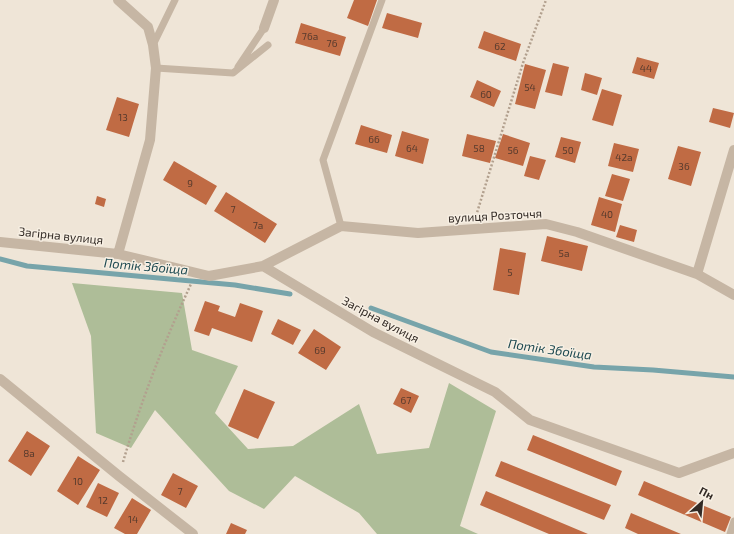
<svg xmlns="http://www.w3.org/2000/svg" width="734" height="534" font-family="'Exo 2',sans-serif">
	<style>
		.green { fill: #aebd98 }
		.lines { fill: none; stroke-linecap: round; stroke-linejoin: round }
		.stream { stroke: #77a4aa; stroke-width: 5 }
		.building { fill: #c06b44 }
		.path { stroke: #b2a08e; stroke-width: 2.5; stroke-dasharray: 2 2; stroke-linecap: butt }
		.service { stroke: #c6b6a4; stroke-width: 7 }
		.minor { stroke: #c6b6a4; stroke-width: 10 }
		.labels { text-anchor: middle; dominant-baseline: central; stroke-width: 3; stroke-linejoin: round; paint-order: stroke }
		.number-label { font-size: 10px; fill: #563a2d }
		.street-label { font-size: 12px; fill: #322a25; stroke: #f7efe3 }
		.water-label { font-size: 13px; font-style: italic; fill: #1d4951; stroke: #f7efe3 }
	</style>
	<rect width="100%" height="100%" fill="#efe5d7"/>
	<path class="green" d="M72,283l110,10 10,57 46,16 -23,47 33,36 45,-3 66,-42 18,50 52,-6 20,-65 47,28 -36,115 18,8h-101l-18,-21 -64,-37 -31,33 -35,-18 -74,-81 -24,38 -35,-15 -5,-97z"/>
	<g class="lines">
		<path class="stream" d="M0,259l27,7 208,19 55,9
			M371,308l120,44 103,15 59,3 81,7"/>
	</g>
	<path class="building" d="M354,0h23l-9,26 -21,-8z
		M387,13l35,10 -4,15 -36,-10z
		M301,23l45,14 -6,19 -45,-13z
		M484,31l37,13 -5,17 -38,-13z
		M637,57l22,6 -5,16 -22,-6z
		M553,63l16,4 -7,29 -17,-4z
		M525,64l21,6 -11,39 -20,-5z
		M585,73l17,5 -5,17 -16,-5z
		M477,80l24,11 -7,16 -24,-10z
		M602,89l20,6 -9,31 -21,-6z
		M117,97l22,7 -10,33 -23,-7z
		M713,108l21,5 -4,15 -21,-6z
		M361,125l31,10 -5,18 -32,-9z
		M402,131l27,8 -6,25 -28,-8z
		M467,134l29,7 -6,22 -28,-7z
		M503,134l27,9 -7,23 -28,-8z
		M561,137l20,5 -6,21 -20,-6z
		M614,143l25,6 -6,23 -25,-6z
		M678,146l23,6 -10,34 -23,-7z
		M530,156l16,4 -7,20 -15,-4z
		M174,161l43,25 -11,19 -43,-25z
		M612,174l18,5 -7,22 -18,-5z
		M226,192l51,32 -12,19 -51,-32z
		M97,196l9,3 -2,8 -9,-3z
		M599,197l23,7 -7,28 -24,-7z
		M620,225l17,5 -3,12 -18,-5z
		M547,236l41,10 -6,25 -41,-10z
		M500,248l26,5 -7,42 -26,-5z
		M205,301l15,5 -2,5 17,6 5,-14 23,8 -11,31 -40,-14 -3,8 -15,-5z
		M278,319l23,11 -8,15 -22,-11z
		M314,329l27,18 -15,23 -28,-17z
		M401,388l18,8 -8,17 -18,-9z
		M244,389l31,13 -17,37 -30,-13z
		M27,431l23,15 -19,30 -23,-15z
		M533,435l89,36 -6,15 -89,-36z
		M78,456l22,14 -22,35 -21,-14z
		M501,461l110,44 -7,15 -109,-44z
		M173,473l25,13 -12,22 -25,-13z
		M644,481l87,36 -6,15 -87,-37z
		M98,483l21,10 -12,24 -21,-10z
		M486,491l102,43h-39l-69,-29z
		M132,498l19,12 -14,24h-12l-11,-6z
		M631,513l50,21h-43l-13,-6z
		M231,523l16,7 -2,4h-19z"/>
	<g class="lines">
		<path class="path" d="M476,216l47,-153 23,-63
			M123,462c18,-61 41,-120 68,-178"/>
		<path class="service" d="M153,45l22,-45
			M238,67l26,-39
			M156,68l77,5 35,-28
			M341,226l-18,-66 59,-160
			M730,534l4,-13"/>
		<path class="minor" d="M118,0l30,27 5,18 3,23 -6,72 -32,114
			M264,28l10,-28
			M0,242l118,12 91,22 54,-10 110,66 122,60 35,28 149,53 55,-20
			M263,266l78,-40 77,7 128,-9 31,8 120,42 37,21
			M697,274l37,-124
			M0,379l119,97 74,58"/>
	</g>
	<g class="labels">
		<g class="number-label">
			<text x="310" y="36">76а</text>
			<text x="332" y="43">76</text>
			<text x="500" y="46">62</text>
			<text x="646" y="68">44</text>
			<text x="530" y="87">54</text>
			<text x="486" y="94">60</text>
			<text x="123" y="117">13</text>
			<text x="374" y="139">66</text>
			<text x="412" y="148">64</text>
			<text x="479" y="148">58</text>
			<text x="513" y="150">56</text>
			<text x="568" y="150">50</text>
			<text x="624" y="157">42а</text>
			<text x="684" y="166">36</text>
			<text x="190" y="183">9</text>
			<text x="233" y="209">7</text>
			<text x="607" y="214">40</text>
			<text x="258" y="225">7а</text>
			<text x="564" y="253">5а</text>
			<text x="510" y="272">5</text>
			<text x="320" y="350">69</text>
			<text x="406" y="400">67</text>
			<text x="29" y="453">8а</text>
			<text x="78" y="481">10</text>
			<text x="180" y="491">7</text>
			<text x="103" y="500">12</text>
			<text x="133" y="519">14</text>
		</g>
		<g class="street-label">
			<text transform="translate(495 215) rotate(-3)">вулиця Розточчя</text>
			<text transform="translate(61 235) rotate(6)">Загірна вулиця</text>
			<text transform="translate(381 319) rotate(28)">Загірна вулиця</text>
		</g>
		<g class="water-label">
			<text transform="translate(146 266) rotate(5)">Потік Збоїща</text>
			<text transform="translate(550 349) rotate(8)">Потік Збоїща</text>
		</g>
	</g>
	<g transform="translate(702 502) rotate(27)" stroke="#f7efe3" stroke-width="3" paint-order="stroke">
	<path d="M0-3L7 15L0 10L-7 15Z" fill="#322a25"/>
	<text y="-6" font-size="11" font-weight="bold" text-anchor="middle" fill="#322a25">Пн</text>
	</g>
</svg>
